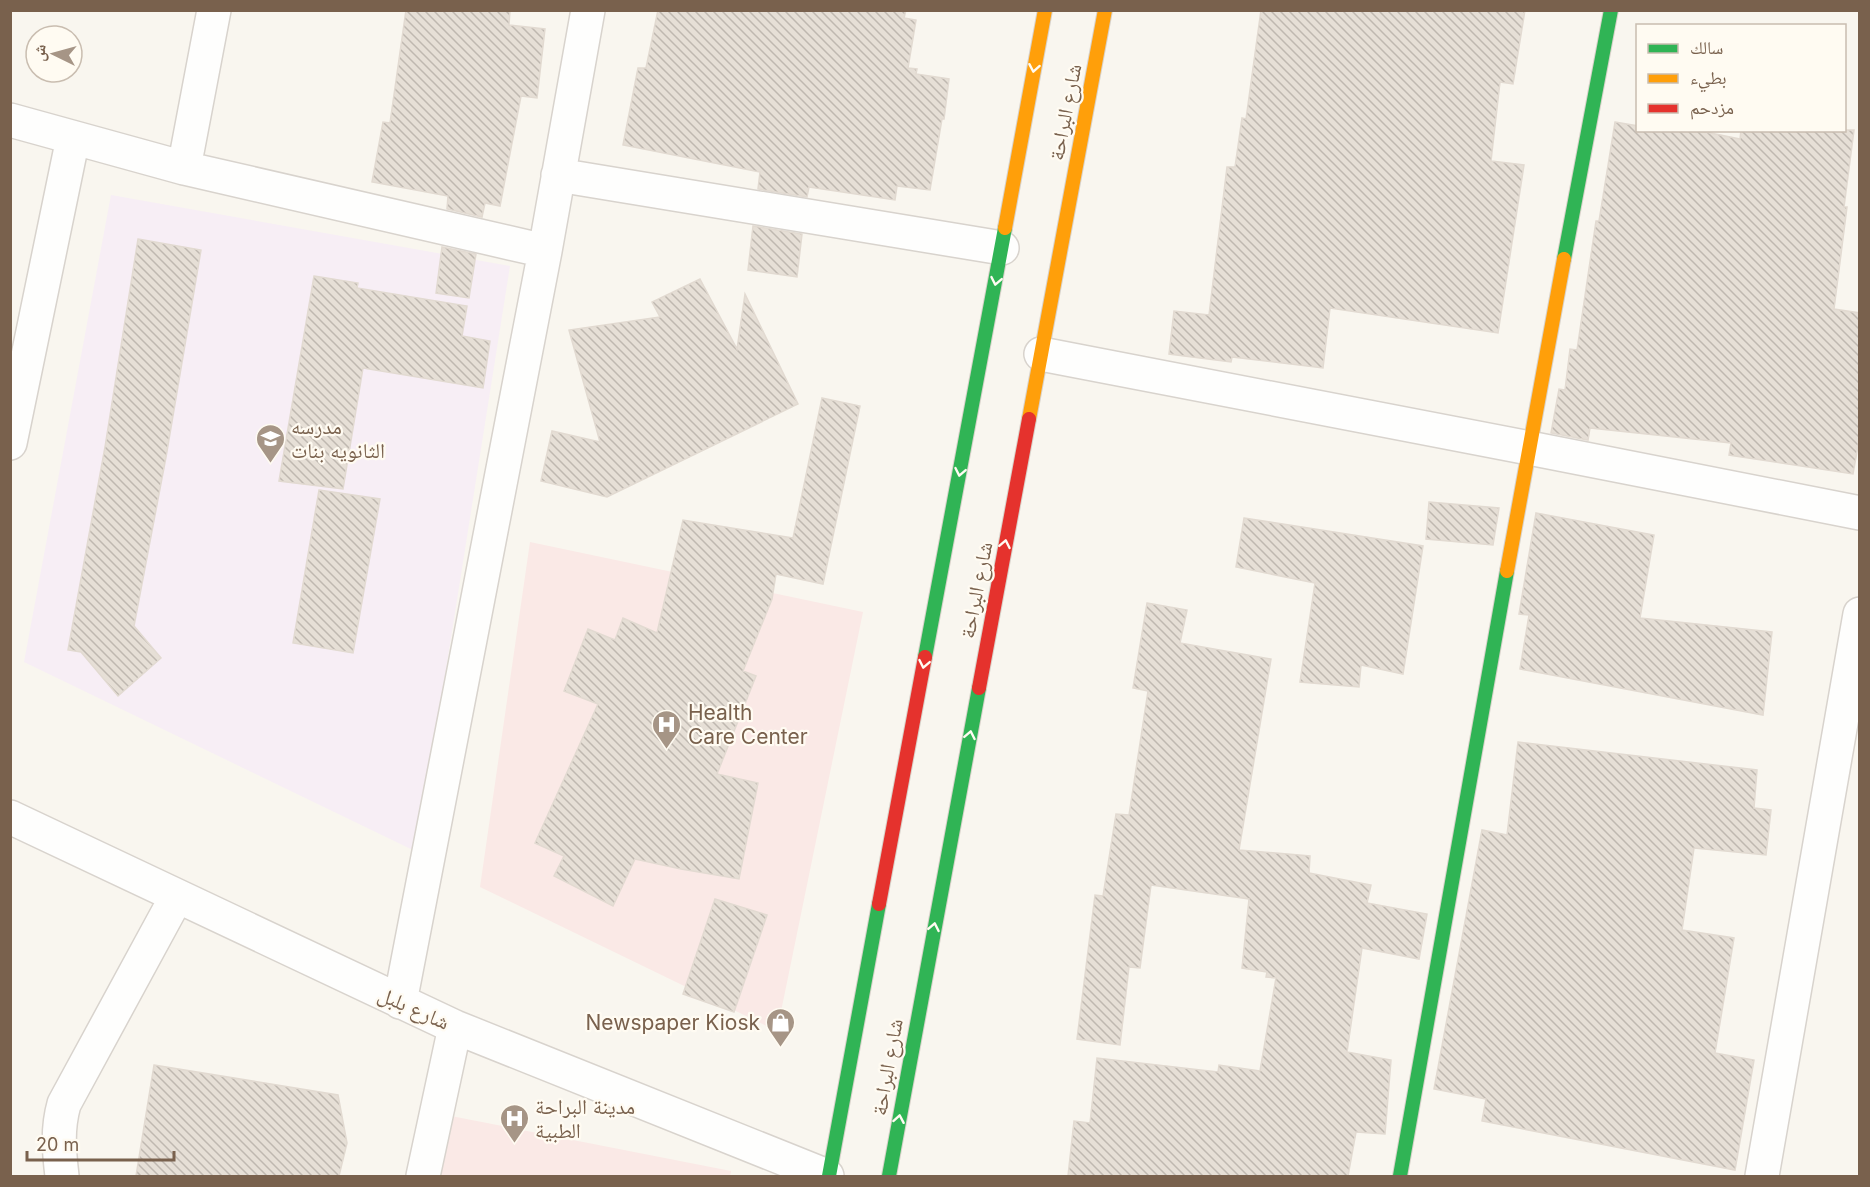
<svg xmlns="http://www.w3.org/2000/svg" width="1870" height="1187" font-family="Inter,'Noto Naskh Arabic',sans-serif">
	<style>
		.education { fill: #f7eef5 }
		.medical { fill: #fae9e6 }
		.building { fill: url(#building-back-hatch); stroke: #e2dad1; stroke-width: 1.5 }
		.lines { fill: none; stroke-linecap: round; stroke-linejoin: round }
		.street-casing { stroke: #d8d3cd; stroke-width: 36 }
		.fast-casing { stroke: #d8d2ca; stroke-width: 16 }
		.slow-casing { stroke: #d8d2ca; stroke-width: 16 }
		.jam-casing { stroke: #d8d2ca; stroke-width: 16 }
		.street { stroke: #fefefd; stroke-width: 33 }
		.fast { stroke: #30b455; stroke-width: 14 }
		.slow { stroke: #ff9f0a; stroke-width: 14 }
		.jam { stroke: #e5322d; stroke-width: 14 }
		.oneway { stroke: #fffbf2 }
		.labels { text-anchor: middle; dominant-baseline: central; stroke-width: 4.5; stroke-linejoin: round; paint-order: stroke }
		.street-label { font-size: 21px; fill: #79614d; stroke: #fffbf2 }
		.poi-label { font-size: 21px; fill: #79614d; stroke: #fffbf2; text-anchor: start }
	</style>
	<defs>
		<pattern id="building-back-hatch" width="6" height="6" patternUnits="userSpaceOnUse" patternTransform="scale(1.5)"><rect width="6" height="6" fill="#e6dfd6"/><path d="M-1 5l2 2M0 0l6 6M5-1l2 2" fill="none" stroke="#bfb8b0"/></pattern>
	</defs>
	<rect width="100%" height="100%" fill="#f9f6ef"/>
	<path class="education" d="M111,195l399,71 -93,586 -393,-190z"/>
	<path class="medical" d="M530,542l333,70 -86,419 -297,-144z
		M446,1115l285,56 -1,5h-296z"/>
	<path class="building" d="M406,10h104l-1,15 36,4 -8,69 -16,-2 -21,110 -15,-3 -3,14 -35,-8 1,-13 -76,-14 11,-60 7,1z
		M658,10h248l-2,8 12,2 -8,48 9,1 -1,5 33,5 -5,40h-2l-12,71 -33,-4 -2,14 -86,-13 -2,10 -49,-8 2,-17 -137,-27 15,-77h8z
		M1261,10h264l-12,74 -13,-2 -9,79 33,4 -26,168 -168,-25 -7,60 -91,-11 -1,5 -62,-8 5,-43 35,4 18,-148h8l7,-49 4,1z
		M1615,122l23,4v4h58l44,9 1,-9h113l-10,77h3l-13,102 26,4v122l-7,39 -124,-19 2,-12 -141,-15 -2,12 -37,-7 8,-44 6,1 5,-41 7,1 19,-129h3z
		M753,226l49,8 -5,43 -49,-7z
		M138,239l63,11 -35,207 -32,169 27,32 -43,38 -37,-44 -13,-2 37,-203z
		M442,247l34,7 -7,44 -33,-5z
		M314,276l44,7 -1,5 110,18 -5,30 28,5 -7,47 -120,-20 -20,121 -64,-8z
		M700,279l37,70 8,-55 53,110 -191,93 -66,-16 11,-50 48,11 -31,-112 91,-13 -8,-15z
		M822,398l38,8 -37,178 -47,-10 -4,25 -29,72 13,5 -39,98 41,9 -19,96 -58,-10 -46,-10 -22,47 -59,-30 10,-20 -29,-13 63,-139 -34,-13 24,-62 27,11 8,-22 34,15 26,-113 110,18z
		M319,490l61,9 -27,154 -60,-10z
		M1429,502l70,6 -6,37 -67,-6z
		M1536,513l118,22 -14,83 132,14 -9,83 -243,-46 9,-54 -10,-1z
		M1244,518l179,28 -20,128 -42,-9 -2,22 -59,-5 15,-99 -79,-16z
		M1147,603l40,7 -7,33 91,16 -32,191 71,6 -1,17 62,12 -4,18 60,11 -8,45 -57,-11 -15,104 44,8 -6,74 -29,-2 -8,44h-280l6,-55 16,2 7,-65 121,14 1,-7 41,6 16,-93 -10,-1 1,-5 -25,-4 7,-69 -98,-14 -11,83 -11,-1 -9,78 -43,-6 18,-144 8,1 13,-82 13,1 19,-124 -15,-3z
		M1518,742l239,28 -3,38 17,2 -5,45 -72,-7 -12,82 52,8 -19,115 39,7 -19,110 -253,-49 4,-22 -52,-10 48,-259 25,5z
		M715,899l52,16 -33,97 -51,-18z
		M154,1065l184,30 9,48 -8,33h-203z"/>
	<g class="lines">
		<defs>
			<path id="street" d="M10,120l174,48 361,83
				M184,168l30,-158
				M558,175l444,73
				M1041,354l488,94 331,65
				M10,443l63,-305
				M10,817l445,210 372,149
				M400,1002l145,-751 43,-241
				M62,1176c-3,-25 -5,-47 2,-72l113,-208
				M423,1176l32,-149
				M1762,1176l98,-562"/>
			<path id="fast" d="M1564,259l47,-249
				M925,657l80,-429
				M829,1176l50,-272
				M889,1176l90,-488
				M1400,1176l107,-605"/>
			<path id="slow" d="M1005,228l40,-218
				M1029,419l76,-409
				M1507,571l57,-312"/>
			<path id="jam" d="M979,688l50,-269
				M879,904l46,-247"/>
		</defs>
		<use href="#street" class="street-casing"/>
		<use href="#fast" class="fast-casing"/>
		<use href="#slow" class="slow-casing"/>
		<use href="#jam" class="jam-casing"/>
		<use href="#street" class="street"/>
		<use href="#fast" class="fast"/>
		<use href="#slow" class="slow"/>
		<use href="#jam" class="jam"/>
	</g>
	<defs><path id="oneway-chevron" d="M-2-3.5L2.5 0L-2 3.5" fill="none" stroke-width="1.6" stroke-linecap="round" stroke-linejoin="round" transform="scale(1.5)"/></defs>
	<g class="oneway">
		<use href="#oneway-chevron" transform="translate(1034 68) rotate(100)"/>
		<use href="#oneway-chevron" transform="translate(996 281) rotate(101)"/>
		<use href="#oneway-chevron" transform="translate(960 472) rotate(101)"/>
		<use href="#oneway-chevron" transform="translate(1005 544) rotate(-79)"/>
		<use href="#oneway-chevron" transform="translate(924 664) rotate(101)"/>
		<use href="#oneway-chevron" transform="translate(970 735) rotate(-79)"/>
		<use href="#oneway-chevron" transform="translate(934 927) rotate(-79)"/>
		<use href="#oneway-chevron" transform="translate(899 1119) rotate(-80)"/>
	</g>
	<defs>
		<symbol id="school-pin" viewBox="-11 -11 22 30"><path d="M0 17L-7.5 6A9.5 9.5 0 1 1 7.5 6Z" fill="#a69586" stroke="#fffbf2"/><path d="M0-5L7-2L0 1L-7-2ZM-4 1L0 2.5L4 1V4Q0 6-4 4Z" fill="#fff"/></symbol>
		<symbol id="hospital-pin" viewBox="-11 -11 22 30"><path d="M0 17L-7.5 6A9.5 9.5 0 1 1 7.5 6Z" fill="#a69586" stroke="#fffbf2"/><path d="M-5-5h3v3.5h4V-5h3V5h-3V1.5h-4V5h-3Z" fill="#fff"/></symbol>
		<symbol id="shop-pin" viewBox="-11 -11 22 30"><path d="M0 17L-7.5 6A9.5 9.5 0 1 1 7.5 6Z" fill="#a69586" stroke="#fffbf2"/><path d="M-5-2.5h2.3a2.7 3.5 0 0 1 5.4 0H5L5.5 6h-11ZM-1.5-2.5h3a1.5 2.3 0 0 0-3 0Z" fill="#fff"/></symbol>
	</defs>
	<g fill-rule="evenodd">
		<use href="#school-pin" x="254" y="422" width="33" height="45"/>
		<use href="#hospital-pin" x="650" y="708" width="33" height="45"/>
		<use href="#shop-pin" x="764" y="1006" width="33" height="45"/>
		<use href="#hospital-pin" x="498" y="1102" width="33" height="45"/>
	</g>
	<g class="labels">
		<g class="street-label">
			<text transform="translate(1065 112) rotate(-79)">شارع البراحة</text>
			<text transform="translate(976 590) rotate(-79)">شارع البراحة</text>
			<text transform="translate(414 1008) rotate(24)">شارع بلبل</text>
			<text transform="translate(887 1067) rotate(-80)">شارع البراحة</text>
		</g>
		<g class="poi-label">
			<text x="291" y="426">مدرسه<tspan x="291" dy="24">الثانويه بنات</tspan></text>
			<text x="688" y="712">Health<tspan x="688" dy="24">Care Center</tspan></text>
			<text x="760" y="1022" text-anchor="end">Newspaper Kiosk</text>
			<text x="535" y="1106">مدينة البراحة<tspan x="535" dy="24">الطبية</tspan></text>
		</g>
	</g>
	<rect width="1870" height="1187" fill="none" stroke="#79614d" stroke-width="24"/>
	<rect x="1636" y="24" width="210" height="108" fill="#fffbf2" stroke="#c9bdb0" stroke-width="1.5"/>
	<rect x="1648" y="44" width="30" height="9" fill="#30b455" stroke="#c9bdb0" stroke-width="1.5"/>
	<text x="1690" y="54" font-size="18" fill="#79614d">سالك</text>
	<rect x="1648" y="74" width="30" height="9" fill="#ff9f0a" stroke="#c9bdb0" stroke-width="1.5"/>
	<text x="1690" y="84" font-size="18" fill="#79614d">بطيء</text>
	<rect x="1648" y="104" width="30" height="9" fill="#e5322d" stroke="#c9bdb0" stroke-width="1.5"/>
	<text x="1690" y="114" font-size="18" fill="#79614d">مزدحم</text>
	<g transform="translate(54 54) rotate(275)"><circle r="28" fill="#fffbf2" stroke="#c9bdb0" stroke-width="1.5"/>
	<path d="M0-4.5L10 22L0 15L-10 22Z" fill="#a69586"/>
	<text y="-9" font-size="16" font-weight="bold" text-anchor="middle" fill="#79614d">ش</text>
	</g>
	<path d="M27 1151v9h147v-9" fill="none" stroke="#79614d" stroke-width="3"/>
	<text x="36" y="1151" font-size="18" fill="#79614d" stroke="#fffbf2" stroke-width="4.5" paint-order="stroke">20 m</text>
</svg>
